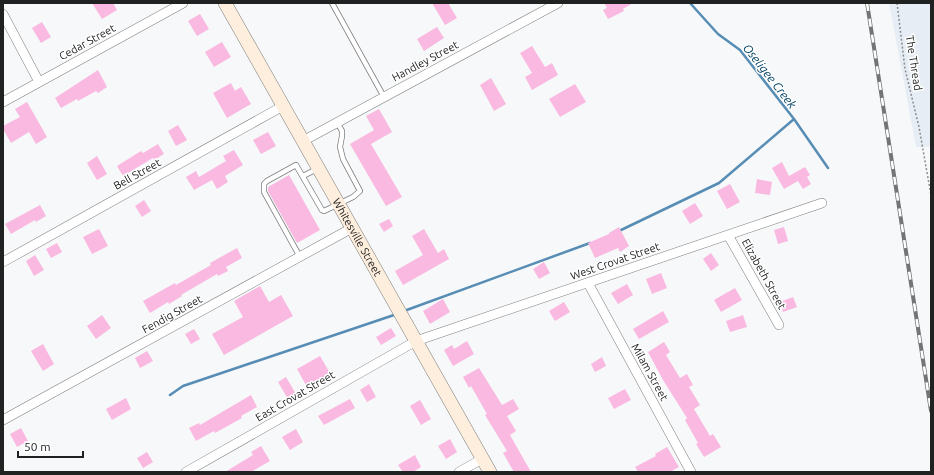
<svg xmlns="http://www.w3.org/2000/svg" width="934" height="475" font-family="Ubuntu,sans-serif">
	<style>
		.built { fill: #e7edf5 }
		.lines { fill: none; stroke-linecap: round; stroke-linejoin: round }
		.stream { stroke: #578db5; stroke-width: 2.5 }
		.building { fill: #f9b9e1 }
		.service-casing { stroke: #7e7e7f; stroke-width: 6 }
		.minor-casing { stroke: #7e7e7f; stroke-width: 10 }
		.secondary-casing { stroke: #7e7e7f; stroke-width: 14 }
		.path { stroke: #8a8b8b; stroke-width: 1.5; stroke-dasharray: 2 2; stroke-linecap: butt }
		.service { stroke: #fff; stroke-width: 4.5 }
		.minor { stroke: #fff; stroke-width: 9 }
		.secondary { stroke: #feeedd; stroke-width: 13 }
		.rail-casing { stroke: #737475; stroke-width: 4 }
		.rail { stroke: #fff; stroke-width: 2.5; stroke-dasharray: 8; stroke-linecap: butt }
		.labels { text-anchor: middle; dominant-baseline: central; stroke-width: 3; stroke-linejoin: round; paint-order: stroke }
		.street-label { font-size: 11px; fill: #202121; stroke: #fff }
		.water-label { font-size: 12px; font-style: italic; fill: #004165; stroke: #fff }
	</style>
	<rect width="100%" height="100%" fill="#f7f8f9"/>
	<path class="built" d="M889,3h42v144h-15z"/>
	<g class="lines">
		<path class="stream" d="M690,3l28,31 22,16 54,69 34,49
			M619,231l100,-48 75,-64
			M404,311l186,-68
			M170,395l13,-9 214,-72"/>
	</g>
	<path class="building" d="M92,3h21l4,7 -15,9z
		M432,3h16l9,15 -12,7z
		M604,3h29l-10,6 1,2 -16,8 -5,-9 4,-2z
		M200,14l9,15 -12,7 -9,-15z
		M42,22l9,15 -10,6 -9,-15z
		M437,27l7,11 -20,13 -7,-12z
		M222,42l9,15 -17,10 -9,-15z
		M532,46l13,21 7,-4 6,12 -26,15 -7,-13 7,-4 -12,-20z
		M98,70l9,17 -9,6 -2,-2 -18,10 -1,-2 -16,9 -6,-10z
		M491,78l15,26 -12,7 -14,-26z
		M231,83l4,8 6,-4 10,17 -24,14 -14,-25z
		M575,84l11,18 -26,15 -11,-18z
		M27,102l20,35 -11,7 -7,-12 -18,11 -8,-14v-3l17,-9 -5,-8z
		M379,109l13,23 -21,12 31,53 -16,9 -36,-62 24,-14 -8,-14z
		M178,125l9,15 -11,6 -8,-15z
		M268,132l8,14 -15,8 -8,-14z
		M158,144l6,10 -10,6 -1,-2 -30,18 -6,-10 24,-15 2,2z
		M234,150l9,15 -18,11 3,6 -11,7 -5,-9 -18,10 -8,-13 10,-6 3,6 27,-16 -3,-5z
		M97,156l10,18 -10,6 -10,-17z
		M782,162l7,14 16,-9 5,8 -3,2 4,7 -8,5 -5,-8 -14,8 -12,-21z
		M289,175l31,55 -23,13 -29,-52v-4z
		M757,179l15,3 -2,13 -15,-2z
		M730,184l10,18 -13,7 -10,-18z
		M144,200l7,11 -9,6 -7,-11z
		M695,203l8,13 -13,8 -8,-13z
		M40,205l6,11 -10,6 -1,-2 -24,14 -6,-10z
		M389,219l4,7 -9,6 -5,-8z
		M619,227l10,19 -9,6 -2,-4 -23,10 -7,-15 21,-9v-1z
		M784,227l4,14 -10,3 -4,-14z
		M99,229l9,17 -16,8 -9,-17z
		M424,229l14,24 6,-4 5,10 -46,26 -8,-14 28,-16 -11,-19z
		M57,243l5,9 -11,6 -5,-9z
		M237,248l5,10 -16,9 2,4 -10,5 -1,-2 -36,21 1,1 -13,8 -1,-2 -18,11 -7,-12 32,-18 1,2 35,-20 -1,-2z
		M711,253l8,12 -8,6 -8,-12z
		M35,255l9,15 -10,6 -8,-15z
		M544,262l6,11 -11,6 -6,-10z
		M661,273l6,15 -15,6 -6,-15z
		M627,284l6,11 -15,9 -7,-11z
		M260,286l9,16 12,-7 12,21 -69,39 -12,-21 31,-17 -9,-16z
		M735,288l7,12 -21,12 -7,-12z
		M793,297l4,10 -14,5 -3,-10z
		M443,299l7,13 -20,12 -7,-13z
		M564,302l6,10 -15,9 -6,-10z
		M663,311l6,11 -30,17 -6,-10z
		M102,315l9,13 -15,11 -9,-13z
		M743,315l4,12 -17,5 -4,-11z
		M391,328l5,8 -15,9 -5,-8z
		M194,329l6,10 -9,5 -6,-10z
		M467,341l7,13 -21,12 -9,-16 8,-5 2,4z
		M664,342l6,10 -4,3 14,23 7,-4 6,11 -4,2 11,18 -6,4 16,27 3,-2 8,13 -17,10 -8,-13 2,-1 -13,-23 2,-2 -24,-38 -15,-28z
		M43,344l11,20 -11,7 -12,-20z
		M147,351l6,10 -13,7 -5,-10z
		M320,356l11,19 -24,12 -10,-18z
		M602,357l4,9 -11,6 -4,-8z
		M479,368l23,37 11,-6 6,10 -12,7 9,15 -6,4 21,37h-17l-11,-19 4,-2 -22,-36 2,-1 -16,-28 -2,2 -6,-11z
		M286,377l10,17 -8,5 -10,-17z
		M369,384l7,13 -9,5 -7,-12z
		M625,389l6,11 -17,9 -6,-11z
		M251,395l6,12 -16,9 1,2 -27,15 -1,-2 -18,10 -7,-13 10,-5 1,2z
		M126,398l5,11 -19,11 -6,-11z
		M350,399l5,9 -31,17 -6,-9z
		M420,400l11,19 -10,6 -11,-19z
		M21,428l7,13 -11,6 -7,-13z
		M296,429l7,13 -13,8 -8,-13z
		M450,439l7,13 -11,7 -8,-13z
		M261,446l9,15 -19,11h-26l28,-17 -2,-3z
		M667,447l12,20 -9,5h-32l-3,-5 21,-11 -1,-2z
		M147,452l6,10 -10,6 -6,-10z
		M415,455l6,12 -8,5h-10l-5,-7z"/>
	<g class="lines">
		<defs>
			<path id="service" d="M332,3l52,94
				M303,176l14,-7
				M300,257l-36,-65v-8l3,-3 29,-16 26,45 2,1 29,-14 7,-6 -17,-32 -3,-12 2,-11v-5l-5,-9"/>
			<path id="minor" d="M3,14l36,68
				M3,102l180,-99
				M303,141l255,-138
				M728,235l51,90
				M3,262l280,-156
				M588,283l103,189
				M3,420l349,-192
				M186,472l230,-131 406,-138
				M459,472l23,-13"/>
			<g id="secondary">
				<path id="s1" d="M225,3l265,469"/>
			</g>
		</defs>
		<use href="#service" class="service-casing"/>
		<use href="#minor" class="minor-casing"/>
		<use href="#secondary" class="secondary-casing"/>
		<path class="path" d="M897,3l8,66 14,58 12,68"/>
		<use href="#service" class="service"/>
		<use href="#minor" class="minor"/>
		<use href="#secondary" class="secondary"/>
		<defs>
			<path id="rail" d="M867,3l64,408"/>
		</defs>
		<use href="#rail" class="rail-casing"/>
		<use href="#rail" class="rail"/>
	</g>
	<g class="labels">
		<g class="street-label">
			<text transform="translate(87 42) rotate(-29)">Cedar Street</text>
			<text transform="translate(425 61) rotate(-28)">Handley Street</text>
			<text transform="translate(914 63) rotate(81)">The Thread</text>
			<text transform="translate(137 174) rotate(-29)">Bell Street</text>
			<text stroke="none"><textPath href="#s1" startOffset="269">Whitesville Street</textPath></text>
			<text transform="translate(615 261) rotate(-19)">West Crovat Street</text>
			<text transform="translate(764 274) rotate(61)">Elizabeth Street</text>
			<text transform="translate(172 314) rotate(-29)">Fendig Street</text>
			<text transform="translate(650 372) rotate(61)">Milam Street</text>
			<text transform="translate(295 396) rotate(-30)">East Crovat Street</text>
		</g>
		<g class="water-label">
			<text transform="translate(770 76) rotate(52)">Oseligee Creek</text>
		</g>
	</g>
	<rect width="934" height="475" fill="none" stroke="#202121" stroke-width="8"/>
	<path d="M18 451v6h65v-6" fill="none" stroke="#202121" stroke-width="2"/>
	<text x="24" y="451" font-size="12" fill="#202121" stroke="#ffffff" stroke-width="3" paint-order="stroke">50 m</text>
</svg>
